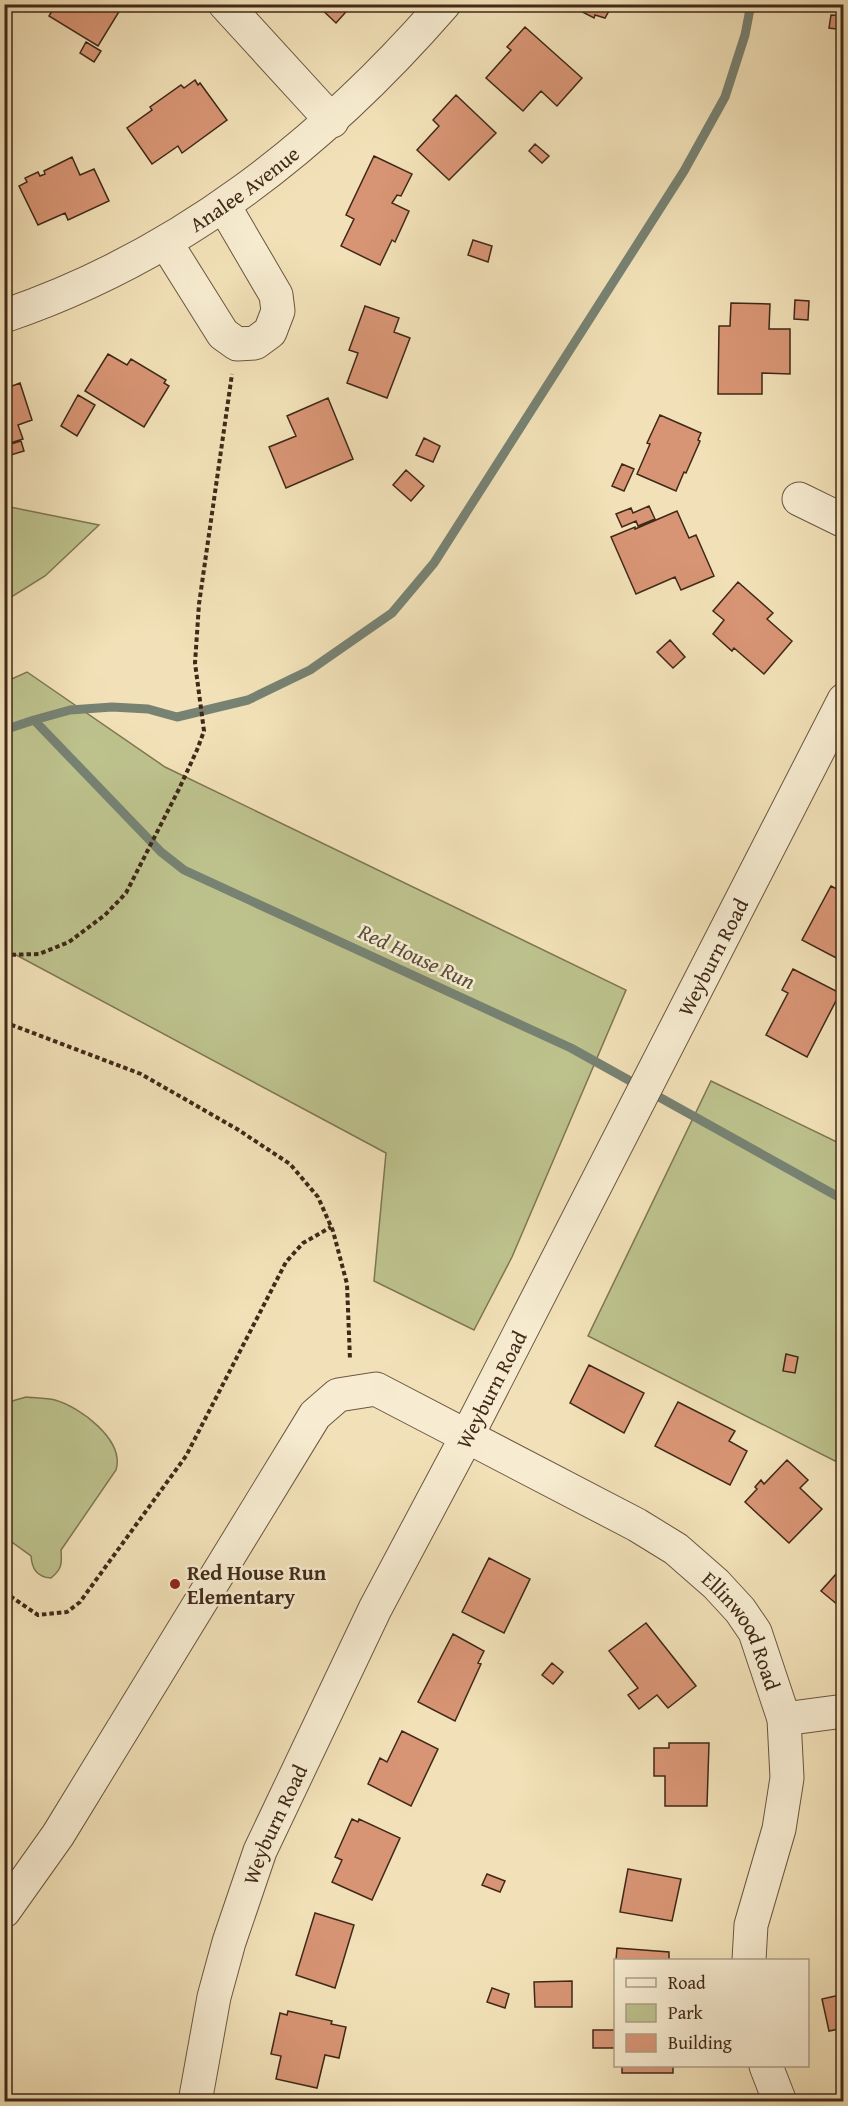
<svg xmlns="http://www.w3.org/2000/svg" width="848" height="2106" font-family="'Gentium Book Plus',serif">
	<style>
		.green { fill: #bdc28d; stroke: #7e7653; stroke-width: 1.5 }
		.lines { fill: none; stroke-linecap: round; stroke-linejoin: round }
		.stream { stroke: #778273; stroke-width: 9 }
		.building { fill: #d89575; stroke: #402919; stroke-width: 1.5 }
		.minor-casing { stroke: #6c5741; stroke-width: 35 }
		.path { stroke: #402919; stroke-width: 4; stroke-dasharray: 4.5 3; stroke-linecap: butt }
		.minor { stroke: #f7ecd1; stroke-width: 33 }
		.poi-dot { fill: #8f2418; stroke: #f7ecd1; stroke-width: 2 }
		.labels { text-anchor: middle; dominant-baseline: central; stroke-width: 5; stroke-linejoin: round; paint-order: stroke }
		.street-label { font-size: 21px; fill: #402919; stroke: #f7ecd1 }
		.poi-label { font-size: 21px; font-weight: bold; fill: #402919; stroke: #f7ecd1; text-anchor: start }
		.water-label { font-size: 22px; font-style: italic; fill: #574e3e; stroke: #f7ecd1 }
	</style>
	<rect width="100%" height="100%" fill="#f2e1b8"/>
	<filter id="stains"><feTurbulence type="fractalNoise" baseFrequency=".00333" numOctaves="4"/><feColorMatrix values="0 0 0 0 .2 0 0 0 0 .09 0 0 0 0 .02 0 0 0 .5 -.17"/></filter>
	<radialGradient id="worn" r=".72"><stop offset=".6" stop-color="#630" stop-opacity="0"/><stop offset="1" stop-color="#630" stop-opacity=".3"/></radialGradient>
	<path class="green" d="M5,506l94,19 -54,51 -40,25z
		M27,672l138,95 461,223 -114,267 -38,73 -100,-49 12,-128 -381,-204v-267z
		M711,1081l132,64v320l-255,-129z
		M26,1397c9,1 20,1 29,3 25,7 70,40 61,70l-55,80c1,14 1,19 -10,28 -15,-1 -19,-10 -20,-22l-26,-19v-134z"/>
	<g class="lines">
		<path class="stream" d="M34,720l36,-10 42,-3 36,2 29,8 71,-17 62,-30 82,-57 42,-50 250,-392 41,-74 20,-62 6,-31
			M4,730l30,-10 127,132 23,18 387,178 273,152"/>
	</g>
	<path class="building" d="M56,4h54l10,6 -22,36 -49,-30z
		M316,4h37l-17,19z
		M567,4h41l2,5 -5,9 -10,-3 -1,3z
		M831,15l13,1v14l-15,-2z
		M525,27l57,51 -25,28 -16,-15 -18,20 -37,-33 25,-28 -4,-3z
		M86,42l15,9 -7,11 -14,-9z
		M195,80l3,5 2,-2 27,37 -45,33 -4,-7 -26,18 -25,-36 25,-18 -2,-3 31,-22 3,3z
		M456,95l40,38 -47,47 -32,-30 22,-24 -6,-6z
		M535,144l14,12 -7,7 -13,-12z
		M374,156l38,18 -11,22 -4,-1 -5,8 17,8 -14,31 -3,-2 -12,25 -39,-19 13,-27 -8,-4z
		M72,157l8,18 14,-6 15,32 -41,19 -3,-7 -27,12 -19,-39 8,-4 -2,-4 13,-6 2,4 5,-2 -1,-3z
		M473,240l19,6 -4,16 -20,-7z
		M795,300l14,1 -1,19 -14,-1z
		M731,303l39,1 -1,25h21v45l-28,-1v21h-44l1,-68h11z
		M365,306l34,12 -5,14 16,6 -23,60 -40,-15 11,-30 -9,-3z
		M108,354l19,11 4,-6 35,21 -2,3 5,3 -25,41 -59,-36z
		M20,383l12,37 -14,5 5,14 -19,6v-56z
		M78,395l17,10 -18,31 -16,-10z
		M328,398l25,61 -67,29 -17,-41 27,-11 -9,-20z
		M660,415l41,18 -3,7 2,1 -14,32 -2,-1 -8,19 -39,-17 13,-30 -3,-1z
		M424,438l16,8 -7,16 -17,-7z
		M21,441l3,10 -20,6v-11z
		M622,464l12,5 -10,22 -12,-5z
		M406,470l18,16 -13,15 -18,-16z
		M649,506l6,13 -17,7 -2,-5 -14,6 -6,-13 15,-6 2,5z
		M677,511l12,27 7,-3 18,41 -33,14 -6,-13 -39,17 -25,-57 24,-10v2z
		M738,582l35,31 -6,6 25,22 -28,33 -30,-26 -2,3 -19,-17 11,-14 -11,-9z
		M670,640l15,17 -12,11 -16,-16z
		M831,886l13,7v65l-2,3 -40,-21z
		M793,969l47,24 -33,64 -41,-22 22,-42 -6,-3z
		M786,1354l12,3 -3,16 -12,-2z
		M589,1365l55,28 -20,40 -54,-30z
		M678,1402l57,29 -6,10 18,10 -17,34 -75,-39z
		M787,1460l21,20 -8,8 22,21 -33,34 -44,-41 12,-13 -2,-2 6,-7 3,4z
		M489,1558l41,21 -26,54 -42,-21z
		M844,1565v45l-23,-19z
		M646,1623l50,63 -28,22 -11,-13 -18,14 -11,-14 10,-7 -29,-37z
		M453,1634l31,17 -6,12 3,1 -26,57 -37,-19z
		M552,1663l11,9 -10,12 -11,-9z
		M402,1731l36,18 -27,57 -43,-22 12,-26 7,4z
		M669,1743h40l-2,63h-42v-30h-11v-28h15z
		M352,1819l6,3 1,-3 41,19 -28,62 -40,-18 10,-22 -7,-3z
		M628,1869l53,10 -9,42 -52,-9z
		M487,1874l18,7 -5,11 -18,-7z
		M315,1913l39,12 -19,63 -39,-13z
		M617,1948l52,4v8h-53z
		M572,1981v26h-37l-1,-25z
		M492,1988l17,6 -4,14 -18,-6z
		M844,1994v52l-2,1 -3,-18 -10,2 -7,-32z
		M288,2011l44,10 -1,3 15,3 -7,31 -14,-3 -8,33 -41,-9 5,-23 -10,-2 9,-41 7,2z
		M593,2030h23v18h-23z
		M622,2066h51v7h-51z"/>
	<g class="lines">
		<defs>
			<g id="minor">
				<path d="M225,4l107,117"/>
				<path d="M166,243l57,91 14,10 18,-1 15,-11 8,-21 -2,-16 -52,-89"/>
				<path id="s1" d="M4,316c177,-60 319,-173 440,-312"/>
				<path d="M799,499l45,22"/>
				<path d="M784,1719l60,-8"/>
				<path id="s2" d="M4,1911l54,-76 257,-420 23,-20 38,-6 261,136 39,24 40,35 24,26 15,22 29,87 3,59 -8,51 -28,96 -2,35"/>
				<path d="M766,2066l14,36"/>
				<path id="s3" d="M195,2102l19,-105 15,-55 31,-91 115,-242 92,-173 377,-736"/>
			</g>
		</defs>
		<use href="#minor" class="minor-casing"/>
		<path class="path" d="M4,955l35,-1 30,-12 36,-27 21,-22 53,-104 18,-39 7,-19 -9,-68 4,-59 33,-230
			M4,1022l137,52 96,55 53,35 28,33 15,34 14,53 3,76
			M4,1592l34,23 29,-3 13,-10 106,-146 100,-194 17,-19 28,-16"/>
		<use href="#minor" class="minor"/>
	</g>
	<circle class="poi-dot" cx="175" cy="1584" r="6"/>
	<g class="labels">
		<g class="street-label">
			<text stroke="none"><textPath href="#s1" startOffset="273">Analee Avenue</textPath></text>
			<text stroke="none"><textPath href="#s3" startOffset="1262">Weyburn Road</textPath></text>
			<text stroke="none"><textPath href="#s3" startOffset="776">Weyburn Road</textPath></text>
			<text stroke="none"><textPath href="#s2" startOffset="1102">Ellinwood Road</textPath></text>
			<text stroke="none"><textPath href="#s3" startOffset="290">Weyburn Road</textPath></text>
		</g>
		<g class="poi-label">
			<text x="187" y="1572">Red House Run<tspan x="187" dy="24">Elementary</tspan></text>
		</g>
		<g class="water-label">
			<text transform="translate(417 956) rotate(25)">Red House Run</text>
		</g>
	</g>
	<rect width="848" height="2106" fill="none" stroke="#f2e1b8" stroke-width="24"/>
	<rect x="6" y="6" width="836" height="2094" fill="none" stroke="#402919" stroke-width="3"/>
	<rect x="12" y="12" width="824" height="2082" fill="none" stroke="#402919" stroke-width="1.5"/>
	<rect x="614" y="1959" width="195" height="108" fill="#f7ecd1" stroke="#ae9e87" stroke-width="1.5"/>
	<rect x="626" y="1978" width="30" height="9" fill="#f7ecd1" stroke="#ae9e87" stroke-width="1.5"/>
	<text x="668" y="1989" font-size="18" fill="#402919">Road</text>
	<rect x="626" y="2004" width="30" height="18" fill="#bdc28d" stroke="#ae9e87" stroke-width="1.5"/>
	<text x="668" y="2019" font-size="18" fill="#402919">Park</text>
	<rect x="626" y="2034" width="30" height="18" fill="#d89575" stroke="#ae9e87" stroke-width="1.5"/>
	<text x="668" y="2049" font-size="18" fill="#402919">Building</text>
	<rect width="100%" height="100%" filter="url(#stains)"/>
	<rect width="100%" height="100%" fill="url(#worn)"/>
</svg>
